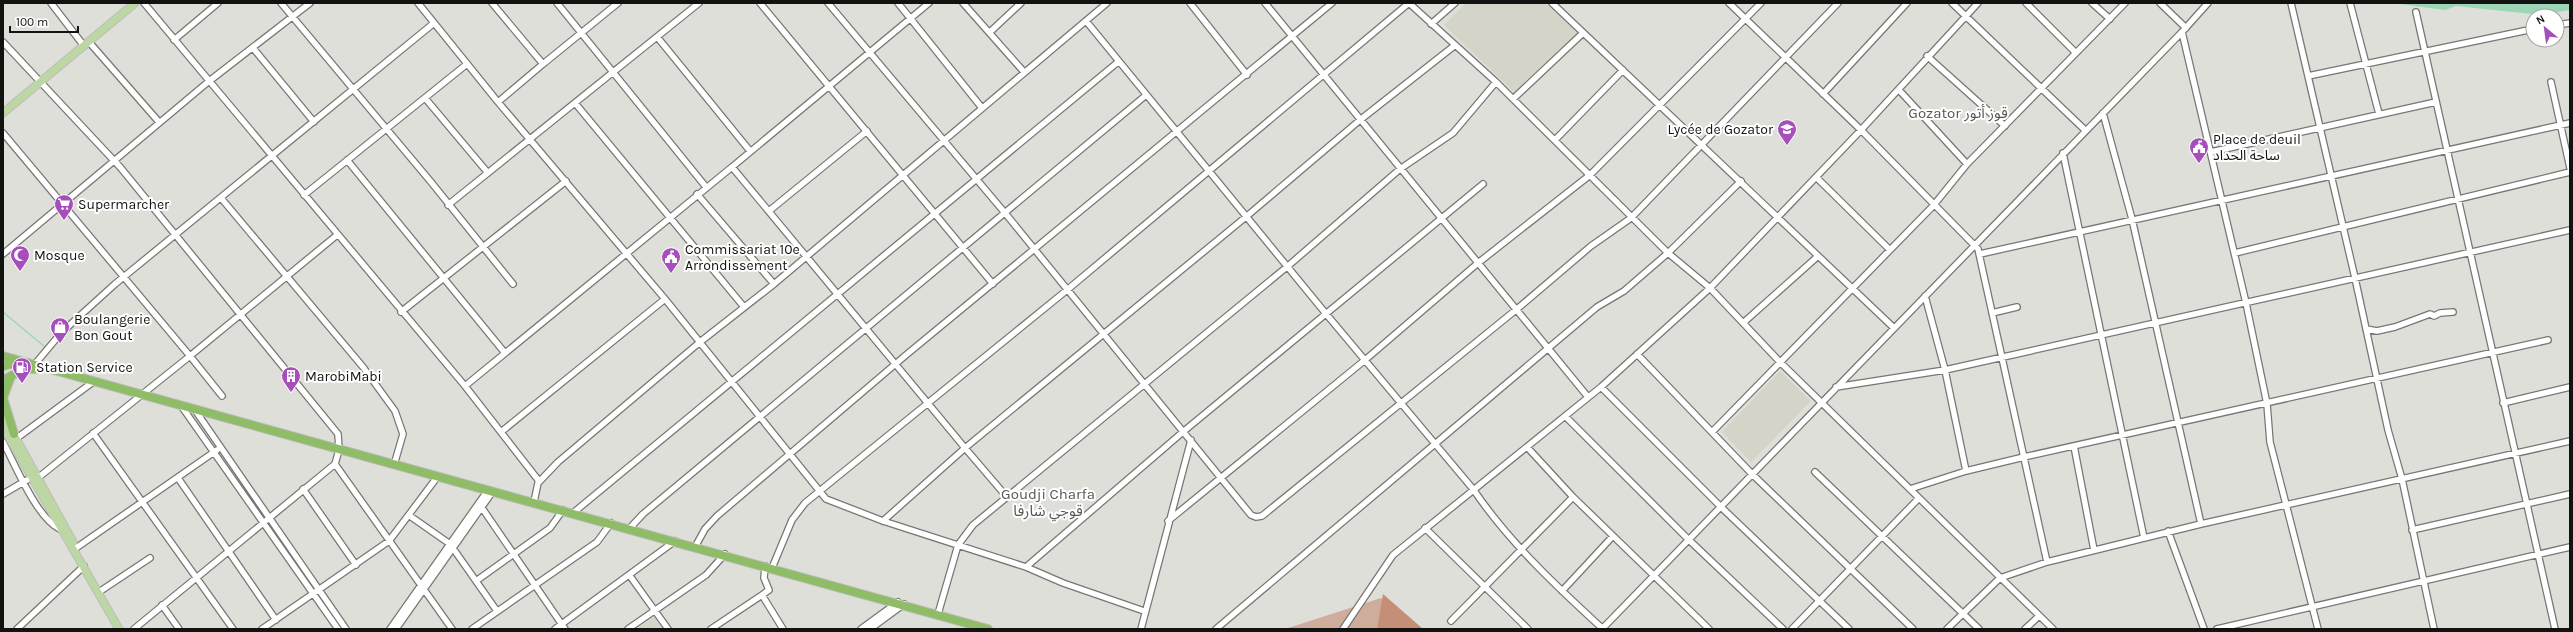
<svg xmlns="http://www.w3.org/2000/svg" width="2573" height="632" font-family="Karla,'Noto Sans Arabic',sans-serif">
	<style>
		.built { fill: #d5d4c8 }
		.green { fill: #cfad9d }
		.forest { fill: #c58f77 }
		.water { fill: #9dd6b7 }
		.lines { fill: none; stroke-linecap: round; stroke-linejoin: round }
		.stream { stroke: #9dd6b7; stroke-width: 1.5 }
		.minor-casing { stroke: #777672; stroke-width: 8 }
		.major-casing { stroke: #bdbdbc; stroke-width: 9 }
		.highway-casing { stroke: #bdbdbc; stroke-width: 10 }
		.minor { stroke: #fff; stroke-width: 5.5 }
		.major { stroke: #bcd7a3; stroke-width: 7 }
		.highway { stroke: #8fbc66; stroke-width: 8 }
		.labels { text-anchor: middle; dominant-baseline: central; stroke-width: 4; stroke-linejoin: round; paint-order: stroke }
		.poi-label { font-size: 14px; fill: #121210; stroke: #fff; text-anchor: start }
		.neighbourhood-label { font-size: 15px; fill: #575753; stroke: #fff }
	</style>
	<rect width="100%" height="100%" fill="#dfdfda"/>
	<path class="built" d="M1466,3h80l37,36 -38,28 -29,27 -72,-69z
		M1780,371l31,30 -60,61 -29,-30z
		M654,617l8,12h-26z"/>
	<path class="green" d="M1381,598l37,31h-133z"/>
	<path class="forest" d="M1383,594l40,35h-46z"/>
	<path class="water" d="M2392,3h178v7l-29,5 -85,-9 -11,4z"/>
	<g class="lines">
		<path class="stream" d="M3,312l42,35"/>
		<defs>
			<path id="minor" d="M51,3l33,43
				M144,3l321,383 74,95
				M281,3l150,179 82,102
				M418,3l80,99 167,197 161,200 57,22 143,46 37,16 81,28
				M492,3l51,61 -45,38
				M557,3l149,184
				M760,3l233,281
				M828,3l177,210 246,302 5,2 6,-1 255,-207 74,-63 40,-28 207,-215
				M898,3l84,105
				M963,3l61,69
				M1190,3l57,72
				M1265,3l323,394
				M1409,3l87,79 172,171 42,35 70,74 273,267
				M1552,3l342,325
				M1729,3l132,127 117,119 69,313
				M1952,3l133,127
				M2026,3l50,50
				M2092,3l18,16
				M2160,3l26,25
				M2291,3l64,275 33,152 14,49 32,150
				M2350,3l29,111
				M2416,12l139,617
				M1086,21l241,294 146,174c36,53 83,97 130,140
				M1431,24l24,-21
				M2557,25l13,-2
				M990,32l31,-29
				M2182,32l64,271 21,101 3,38 48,187
				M658,38l92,113
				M174,40l44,-37
				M3,42l117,125 218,267 1,16 -4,14 -201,165
				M89,42l70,80
				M253,48l61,74
				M1927,56l78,70
				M543,64l75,-61
				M2308,76l225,-47
				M2551,82l19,86
				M1899,90l68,74
				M1823,94l84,-91
				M425,98l63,75
				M1513,99l70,-66
				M575,103l169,204
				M2103,113l29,106 69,305
				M3,133l187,223 -151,121
				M1555,140l68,-70
				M2211,152l225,-50
				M2063,153l81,385
				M347,160l158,193
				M1816,177l74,73
				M697,194l77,90
				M304,195l163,-131
				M221,198l142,169 32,44 8,23 -9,31
				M448,205l251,-202
				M769,211l98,-80
				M2235,253l335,-81
				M3,254l205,-172 102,-79
				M1980,254l590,-131
				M1925,296l20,74 21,101
				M401,312l165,-131
				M1992,313l25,-6
				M1743,323l74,-66
				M2366,329l11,2 18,-4 35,-13 4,2 6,-3 13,-1
				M1637,354l115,120 161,155
				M35,364l26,-31 54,-49 319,-261
				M465,386l267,-219
				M1601,387l120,120 128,122
				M1836,387l109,-17 625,-140
				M222,396l-32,-40 147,-121
				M2503,403l67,-16
				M182,407l156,222
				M195,410l151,219
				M1565,416l124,124 94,89
				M501,432l164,-133
				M1712,432l221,-226 34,-42 158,-161
				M93,433l140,196
				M17,438l76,-56
				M3,442c12,22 34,77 57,87
				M2074,446l20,104
				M1527,447l46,50 136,132
				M335,464l117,165
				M1815,472l164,157
				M178,478l98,142
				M303,489l53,76
				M1910,489l56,-18 58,-14 524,-117
				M3,494l24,-14
				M1006,496l-41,-48 282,-232 113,-96 94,-74
				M534,502l4,-19 20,-21 142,-120 74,-58 333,-281
				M480,505l85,124
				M573,513l545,-451
				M410,516l40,28 47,67
				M883,521l82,-73 -233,-281 197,-164
				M1168,521l197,-161 113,-97 112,-88 171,-172
				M1425,528l103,101
				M629,529l14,-15 502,-418
				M2412,530l158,-36
				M2168,531l36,98
				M695,547l10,-18 12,-13 189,-161 426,-352
				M76,548l141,-98
				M765,566l-1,12 5,12 -7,5 21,34
				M1026,567l158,-136 299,-247
				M772,568l20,-48 13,-17 262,-213 342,-287
				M630,576l38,53
				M476,581l74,-53 13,-18
				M1562,591l51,-55
				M99,592l51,-34
				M162,605l17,24
				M938,614l20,-69 15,-20 315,-259 112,-97 53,-36 43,-51
				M1451,621l122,-124
				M17,629l67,-63
				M262,629l127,-88 49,-65
				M390,629l98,-139
				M396,629l97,-138
				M472,629l125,-87 14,-19
				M555,629l120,-88
				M628,629l78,-54 19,-21
				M711,629l51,-34
				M861,629l37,-27
				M870,629l34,-25
				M1141,629l50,-189
				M1216,629l381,-322 27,-16 44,-38 73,-72
				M1343,629l50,-74 208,-168 109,-99 151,-158 117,-127
				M1602,629l580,-597 26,-29
				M1792,629l127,-131
				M1947,629l53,-51 47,-16 154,-38 369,-83
				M2025,629l14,-13
				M2217,629l353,-82"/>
			<path id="major" d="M3,113l132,-110
				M3,415l70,127
				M3,427l116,202"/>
			<path id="highway" d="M3,356l985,273
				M3,366l16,-4
				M11,376l-8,22 11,36
				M7,378l18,-9h14"/>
		</defs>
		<use href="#minor" class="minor-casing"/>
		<use href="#major" class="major-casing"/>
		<use href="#highway" class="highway-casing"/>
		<use href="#minor" class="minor"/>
		<use href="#major" class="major"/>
		<use href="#highway" class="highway"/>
	</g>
	<defs>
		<symbol id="school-pin" viewBox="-11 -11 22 30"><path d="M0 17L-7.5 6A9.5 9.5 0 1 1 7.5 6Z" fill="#a64ebb" stroke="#fff"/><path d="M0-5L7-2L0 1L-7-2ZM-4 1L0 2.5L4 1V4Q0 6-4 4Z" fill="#fff"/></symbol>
		<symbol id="civic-pin" viewBox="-11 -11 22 30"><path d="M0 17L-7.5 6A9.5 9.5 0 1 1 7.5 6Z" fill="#a64ebb" stroke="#fff"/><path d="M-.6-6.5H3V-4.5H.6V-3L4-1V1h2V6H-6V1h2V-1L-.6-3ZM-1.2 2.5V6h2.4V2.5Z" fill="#fff"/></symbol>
		<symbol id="supermarket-pin" viewBox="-11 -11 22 30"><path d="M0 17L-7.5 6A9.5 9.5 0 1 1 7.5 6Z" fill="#a64ebb" stroke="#fff"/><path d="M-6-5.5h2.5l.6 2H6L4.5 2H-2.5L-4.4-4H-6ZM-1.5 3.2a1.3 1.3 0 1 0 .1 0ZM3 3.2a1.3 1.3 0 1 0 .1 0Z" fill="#fff"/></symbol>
		<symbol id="mosque-pin" viewBox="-11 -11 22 30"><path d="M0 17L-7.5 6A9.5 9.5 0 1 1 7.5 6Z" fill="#a64ebb" stroke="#fff"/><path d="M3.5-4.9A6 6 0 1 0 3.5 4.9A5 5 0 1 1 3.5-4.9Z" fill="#fff"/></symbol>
		<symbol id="shop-pin" viewBox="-11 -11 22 30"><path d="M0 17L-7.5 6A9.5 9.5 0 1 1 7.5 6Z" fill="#a64ebb" stroke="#fff"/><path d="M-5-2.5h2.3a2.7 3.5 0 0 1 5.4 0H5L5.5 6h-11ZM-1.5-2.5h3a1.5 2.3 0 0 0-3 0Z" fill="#fff"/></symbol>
		<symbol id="fuel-pin" viewBox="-11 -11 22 30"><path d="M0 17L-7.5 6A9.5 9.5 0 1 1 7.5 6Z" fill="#a64ebb" stroke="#fff"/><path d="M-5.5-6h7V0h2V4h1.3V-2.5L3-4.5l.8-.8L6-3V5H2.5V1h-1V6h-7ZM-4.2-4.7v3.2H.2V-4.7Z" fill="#fff"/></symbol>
		<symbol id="building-pin" viewBox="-11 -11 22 30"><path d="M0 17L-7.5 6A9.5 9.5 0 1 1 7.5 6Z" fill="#a64ebb" stroke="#fff"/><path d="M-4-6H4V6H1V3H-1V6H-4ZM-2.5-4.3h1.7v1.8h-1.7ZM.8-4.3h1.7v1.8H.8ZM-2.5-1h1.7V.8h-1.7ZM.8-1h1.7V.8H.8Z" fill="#fff"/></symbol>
	</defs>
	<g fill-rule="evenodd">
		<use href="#school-pin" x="1776" y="118" width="22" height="30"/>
		<use href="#civic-pin" x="2188" y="136" width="22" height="30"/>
		<use href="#supermarket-pin" x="53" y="193" width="22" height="30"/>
		<use href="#mosque-pin" x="9" y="244" width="22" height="30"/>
		<use href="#civic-pin" x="660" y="246" width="22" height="30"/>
		<use href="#shop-pin" x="49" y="316" width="22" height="30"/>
		<use href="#fuel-pin" x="11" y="356" width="22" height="30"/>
		<use href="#building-pin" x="280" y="365" width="22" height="30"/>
	</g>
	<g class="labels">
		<g class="poi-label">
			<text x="1773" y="129" text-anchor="end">Lycée de Gozator</text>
			<text x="2213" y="139">Place de deuil<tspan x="2213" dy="16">ساحة الحداد</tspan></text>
			<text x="78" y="204">Supermarcher</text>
			<text x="685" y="249">Commissariat 10e<tspan x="685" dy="16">Arrondissement</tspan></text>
			<text x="34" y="255">Mosque</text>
			<text x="74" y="319">Boulangerie<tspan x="74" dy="16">Bon Gout</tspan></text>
			<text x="36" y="367">Station Service</text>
			<text x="305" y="376">MarobiMabi</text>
		</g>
		<g class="neighbourhood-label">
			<text x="1958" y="113">Gozator قوز أتور</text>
			<text x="1048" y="494">Goudji Charfa<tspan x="1048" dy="17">قوجي شارفا</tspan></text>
		</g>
	</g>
	<rect width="2573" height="632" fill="none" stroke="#121210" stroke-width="8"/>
	<g transform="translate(2545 28) rotate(331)"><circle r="19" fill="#ffffff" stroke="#a0a09f"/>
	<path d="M0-3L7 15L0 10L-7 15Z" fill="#a64ebb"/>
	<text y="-6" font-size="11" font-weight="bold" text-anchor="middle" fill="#121210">N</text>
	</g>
	<path d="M10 26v6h68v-6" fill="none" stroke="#121210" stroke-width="2"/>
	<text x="16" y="26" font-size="12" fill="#121210" stroke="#ffffff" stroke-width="3" paint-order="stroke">100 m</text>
</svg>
